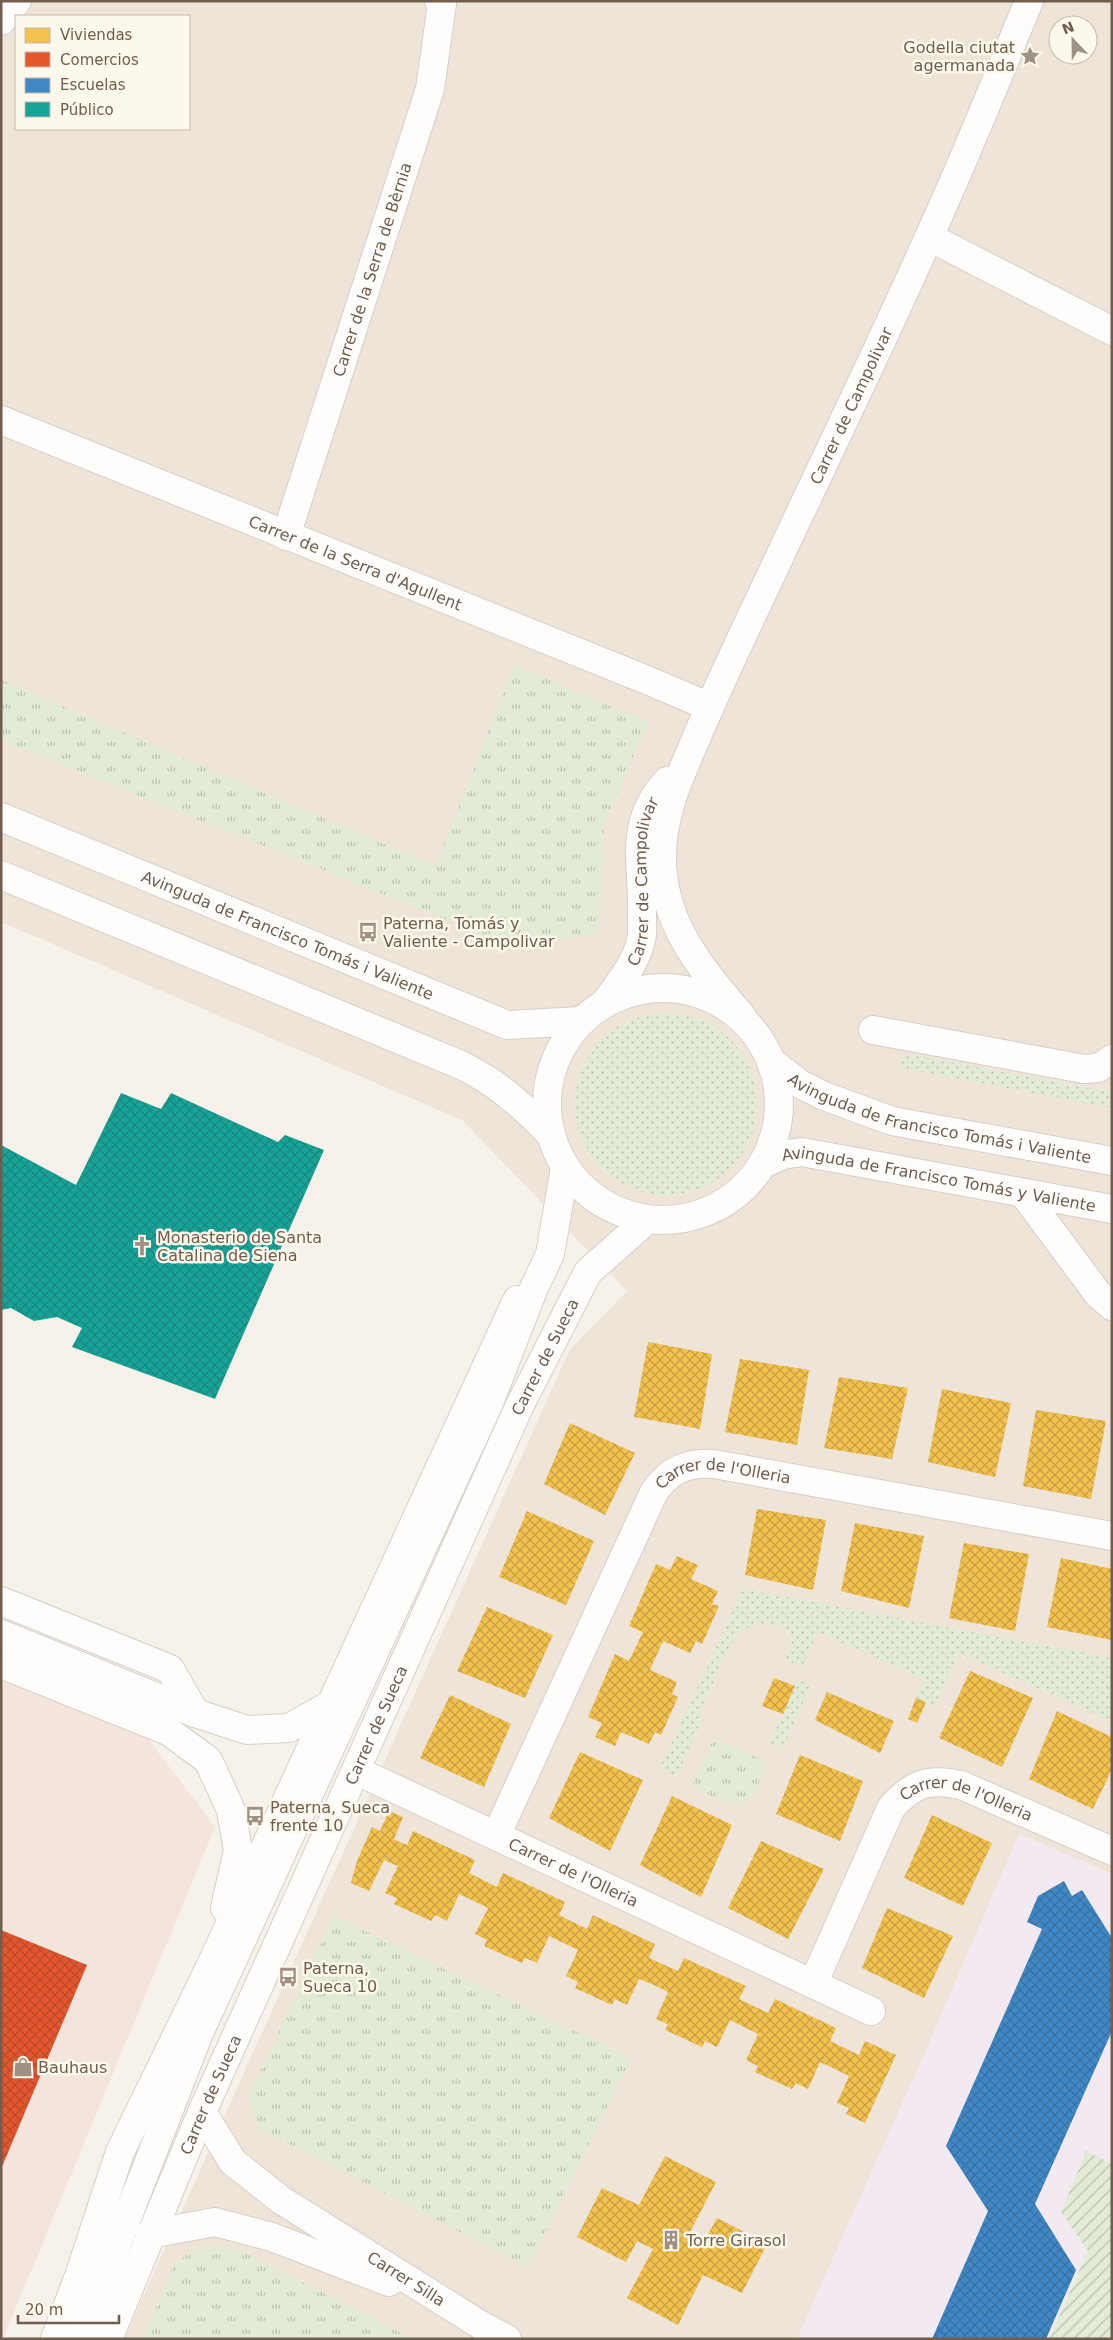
<svg xmlns="http://www.w3.org/2000/svg" width="1113" height="2340" font-family="'DejaVu Sans',sans-serif">
	<style>
		.residential { fill: #eee5d8; fill-rule: evenodd }
		.commercial { fill: #f3e5dc }
		.education { fill: #f3eaf1 }
		.grass { fill: url(#grass-dots) }
		.park { fill: url(#park-tufts) }
		.garden { fill: url(#garden-furrows) }
		.homes { fill: url(#homes-cross-hatch) }
		.shops { fill: url(#shops-cross-hatch) }
		.schools { fill: url(#schools-cross-hatch) }
		.public { fill: url(#public-cross-hatch) }
		.lines { fill: none; stroke-linecap: round; stroke-linejoin: round }
		.minor-casing { stroke: #d5cfc8; stroke-width: 30 }
		.secondary-casing { stroke: #d5cfc8; stroke-width: 30 }
		.minor { stroke: #fefdfc; stroke-width: 28 }
		.secondary { stroke: #fefdfc; stroke-width: 28 }
		.labels { text-anchor: middle; dominant-baseline: central; stroke-width: 5; stroke-linejoin: round; paint-order: stroke }
		.poi-label { font-size: 16px; fill: #705d4d; stroke: #fdf8ec; text-anchor: start }
		.street-label { font-size: 16px; fill: #705d4d; stroke: #fdf8ec }
	</style>
	<defs>
		<pattern id="grass-dots" width="8" height="8" patternUnits="userSpaceOnUse" patternTransform="scale(1.25)"><rect width="8" height="8" fill="#e1ebd6"/><path d="M2 2h.1M6 6h.1" fill="none" stroke="#bbc2b0" stroke-width="1.8" stroke-linecap="round"/></pattern>
		<pattern id="park-tufts" width="24" height="20" patternUnits="userSpaceOnUse" patternTransform="scale(1.25)"><rect width="24" height="20" fill="#e1ebd6"/><path d="M3 7l-1-3M5 7V3M7 7l1-3M15 17l-1-3M17 17v-4M19 17l1-3" fill="none" stroke="#bbc2b0"/></pattern>
		<pattern id="garden-furrows" width="10" height="10" patternUnits="userSpaceOnUse" patternTransform="scale(1.25)"><rect width="10" height="10" fill="#e1ebd6"/><path d="M-1 1l2-2M0 10L10 0M9 11l2-2" fill="none" stroke="#bbc2b0"/></pattern>
		<pattern id="homes-cross-hatch" width="8" height="8" patternUnits="userSpaceOnUse" patternTransform="scale(1.25)"><rect width="8" height="8" fill="#f2c14e"/><path d="M0 0l8 8M0 8l8-8" fill="none" stroke="#c8a043"/></pattern>
		<pattern id="shops-cross-hatch" width="8" height="8" patternUnits="userSpaceOnUse" patternTransform="scale(1.25)"><rect width="8" height="8" fill="#e4572e"/><path d="M0 0l8 8M0 8l8-8" fill="none" stroke="#bd4b29"/></pattern>
		<pattern id="schools-cross-hatch" width="8" height="8" patternUnits="userSpaceOnUse" patternTransform="scale(1.25)"><rect width="8" height="8" fill="#3f88c5"/><path d="M0 0l8 8M0 8l8-8" fill="none" stroke="#3972a2"/></pattern>
		<pattern id="public-cross-hatch" width="8" height="8" patternUnits="userSpaceOnUse" patternTransform="scale(1.25)"><rect width="8" height="8" fill="#17a398"/><path d="M0 0l8 8M0 8l8-8" fill="none" stroke="#19887e"/></pattern>
	</defs>
	<rect width="100%" height="100%" fill="#f6f2ea"/>
	<path class="residential" d="M1,1h1111v2338h-988l446,-990 57,-58 -165,-171 -461,-198zM16,16h173v113h-173zM1058,25h30v30h-30z"/>
	<path class="commercial" d="M1,1679l147,60 67,88 -212,512h-2z"/>
	<path class="education" d="M1019,1834l93,40v465h-315l133,-298z"/>
	<path class="grass" d="M575 1104a91 91 0 1 1 182 0a91 91 0 1 1-182 0Z
		M912,1055l192,36 8,-1v18l-210,-40 -1,-6 4,-6z
		M743,1589l369,69v63l-154,-68 -23,53 -19,-8 9,-19 -107,-47 -15,35 -19,-8 9,-19 -4,-2 2,-7c-43,-18 -57,1 -73,39 -6,16 -13,31 -20,47l4,2 -25,57 -17,-8z
		M798,1679l13,6 -28,63 -13,-5z"/>
	<path class="park" d="M514,665l134,57 -44,103 -6,108 -84,14 -513,-207v-60l435,186z
		M714,1738l53,24c-5,11 -9,27 -17,36 -14,15 -44,-5 -58,-12z
		M334,1916l297,142 -103,209 -268,-138 -12,-32z
		M223,2246l15,3 175,90h-270l31,-75 16,-11 15,-6z"/>
	<path class="garden" d="M1086,2151l26,13v175h-63l39,-88 -27,-39z"/>
	<path class="homes" d="M648,1342l64,12 -12,75 -66,-12z
		M740,1359l69,11 -12,75 -72,-13z
		M839,1377l69,11 -16,71 -68,-11z
		M942,1389l69,14 -16,74 -67,-15z
		M1036,1410l70,11 -15,78 -68,-13z
		M570,1423l65,30 -30,62 -61,-31z
		M757,1509l69,11 -13,70 -68,-15z
		M527,1511l67,30 -28,64 -67,-28z
		M855,1523l69,13 -15,72 -68,-17z
		M964,1543l65,11 -14,77 -66,-13z
		M677,1556l21,9 -7,14 27,12 -6,13 7,2 -17,38 -6,-3 -6,12 -27,-12 -13,29 27,12 -5,12 6,3 -17,38 -6,-3 -6,12 -28,-12 -6,14 -20,-9 7,-14 -14,-6 27,-63 14,7 14,-29 -14,-6 27,-62 14,6z
		M1061,1558l51,11v71l-65,-13z
		M487,1607l66,28 -28,63 -68,-27z
		M970,1671l63,27 -31,69 -63,-29z
		M774,1678l21,8 -12,28 -21,-8z
		M827,1692l67,29 -14,32 -65,-33z
		M450,1695l61,29 -27,63 -64,-29z
		M916,1698l10,4 -9,21 -9,-4z
		M1057,1711l55,26v32l-19,40 -64,-30z
		M580,1752l63,28 -33,71 -61,-33z
		M800,1755l63,26 -23,60 -64,-27z
		M672,1796l60,29 -31,72 -61,-32z
		M389,1811l14,6 -9,22 6,3 7,3 6,-14 62,29 -6,13 28,14 6,-14 62,29 -6,13 28,14 6,-14 62,29 -6,14 29,13 6,-13 62,28 -7,13 29,14 7,-14 61,29 -6,13 29,14 6,-14 31,14 -31,68 -19,-9 3,-6 -12,-5 12,-27 -14,-7 -15,-7 -12,27 -12,-6 -4,6 -37,-17 3,-6 -12,-6 12,-26 -28,-14 -13,27 -12,-6 -3,6 -37,-17 3,-6 -12,-5 12,-27 -14,-7 -15,-6 -12,26 -12,-6 -3,6 -37,-17 3,-6 -12,-6 12,-26 -29,-14 -12,27 -12,-5 -3,5 -38,-17 3,-6 -12,-6 13,-26 -29,-14 -12,27 -12,-6 -4,6 -37,-17 3,-6 -12,-5 13,-27 -14,-6 -15,31 -18,-8 6,-22 15,-34 8,4z
		M932,1815l60,28 -29,63 -59,-28z
		M761,1841l63,28 -36,70 -60,-31z
		M887,1908l66,28 -29,62 -62,-30z
		M665,2156l51,26 -26,50 15,8 12,-22 50,26 -25,49 -39,-18 -25,50 -51,-27 26,-49 -16,-8 -11,21 -49,-25 25,-49 37,17z"/>
	<path class="shops" d="M1,1930l86,35 -86,204z"/>
	<path class="schools" d="M1064,1881l8,15 10,-6 30,48v93l-77,173 41,66 -30,69h-114l56,-128 -42,-65 96,-217 -15,-7 11,-26z"/>
	<path class="public" d="M121,1093l40,16 10,-16 107,49 7,-7 39,15 -109,249 -143,-52 10,-19 -25,-11 -23,4 -23,-13 -10,2v-165l75,40z"/>
	<g class="lines">
		<defs>
			<g id="minor">
				<path d="M1,21l16,-20"/>
				<path d="M929,237l183,94"/>
				<path id="s1" d="M1,420l646,260 63,27"/>
				<path id="s2" d="M286,536l144,-447 12,-85 -3,-3"/>
				<path id="s3" d="M605,1003c14,-20 31,-39 36,-63 2,-7 1,-16 1,-23 2,-53 -15,-92 25,-136"/>
				<path id="s4" d="M743,1018c-41,-49 -81,-93 -81,-161 0,-45 19,-83 36,-123 27,-64 58,-126 87,-189 48,-102 97,-203 143,-306 36,-78 68,-158 101,-238"/>
				<path d="M873,1030l211,39 14,-1 14,-9"/>
				<path d="M1023,1193l75,101 14,12"/>
				<path d="M1,1601l169,68 25,44"/>
				<path d="M1,1634l194,79 52,17 42,-2 41,-23"/>
				<path d="M1,1664l167,67 40,29 23,50 7,40 -13,58"/>
				<path id="s5" d="M357,1771l514,240"/>
				<path id="s6" d="M496,1836l158,-344c15,-22 33,-30 60,-28l398,72"/>
				<path id="s7" d="M813,1984l78,-176c22,-25 37,-30 70,-23l151,66"/>
				<path id="s8" d="M202,2112l31,50 48,38 198,124 28,15"/>
				<path d="M150,2234l65,-12 57,15 117,45"/>
				<path d="M55,2339l24,-63 41,-124 92,-189 305,-663"/>
			</g>
			<g id="secondary">
				<path id="s9" d="M1,817l506,208 74,-4"/>
				<path d="M1,875l460,190c35,17 61,40 88,68"/>
				<circle cx="663" cy="1104" r="116"/>
				<path id="s10" d="M773,1063l27,21 24,12 68,25 220,40"/>
				<path id="s11" d="M765,1163l18,-8 19,-3 310,57"/>
				<path d="M80,2339l119,-306 290,-630 45,-115 16,-34 15,-86"/>
				<path id="s12" d="M108,2339l94,-227 317,-705 69,-135 59,-52"/>
			</g>
		</defs>
		<use href="#minor" class="minor-casing"/>
		<use href="#secondary" class="secondary-casing"/>
		<use href="#minor" class="minor"/>
		<use href="#secondary" class="secondary"/>
	</g>
	<defs>
		<symbol id="sight-bare" viewBox="-9 -9 18 18"><path d="M0-6L1.8-2.2L6-1.7L2.9 1.2L3.7 5.4L0 3.3L-3.7 5.4L-2.9 1.2L-6-1.7L-1.8-2.2Z" fill="#9f9184" stroke="#fdf8ec" stroke-width="2.5" paint-order="stroke"/></symbol>
		<symbol id="bus-bare" viewBox="-9 -9 18 18"><path d="M-5-6H5V4H4V6H2V4H-2V6H-4V4H-5ZM-3.5-4V0h7V-4ZM-3.5 1.2v1.5H-2V1.2ZM2 1.2v1.5H3.5V1.2Z" fill="#9f9184" stroke="#fdf8ec" stroke-width="2.5" paint-order="stroke"/></symbol>
		<symbol id="church-bare" viewBox="-9 -9 18 18"><path d="M-1.2-6h2.4v3.5h3.3v2.4h-3.3V6h-2.4V-.1h-3.3v-2.4h3.3Z" fill="#9f9184" stroke="#fdf8ec" stroke-width="2.5" paint-order="stroke"/></symbol>
		<symbol id="shop-bare" viewBox="-9 -9 18 18"><path d="M-5-2.5h2.3a2.7 3.5 0 0 1 5.4 0H5L5.5 6h-11ZM-1.5-2.5h3a1.5 2.3 0 0 0-3 0Z" fill="#9f9184" stroke="#fdf8ec" stroke-width="2.5" paint-order="stroke"/></symbol>
		<symbol id="building-bare" viewBox="-9 -9 18 18"><path d="M-4-6H4V6H1V3H-1V6H-4ZM-2.5-4.3h1.7v1.8h-1.7ZM.8-4.3h1.7v1.8H.8ZM-2.5-1h1.7V.8h-1.7ZM.8-1h1.7V.8H.8Z" fill="#9f9184" stroke="#fdf8ec" stroke-width="2.5" paint-order="stroke"/></symbol>
	</defs>
	<g fill-rule="evenodd">
		<use href="#sight-bare" x="1016" y="42" width="28" height="28"/>
		<use href="#bus-bare" x="354" y="918" width="28" height="28"/>
		<use href="#church-bare" x="128" y="1232" width="28" height="28"/>
		<use href="#bus-bare" x="241" y="1802" width="28" height="28"/>
		<use href="#bus-bare" x="274" y="1963" width="28" height="28"/>
		<use href="#shop-bare" x="9" y="2053" width="28" height="28"/>
		<use href="#building-bare" x="657" y="2226" width="28" height="28"/>
	</g>
	<g class="labels">
		<g class="poi-label">
			<text x="1015" y="47" text-anchor="end">Godella ciutat<tspan x="1015" dy="18">agermanada</tspan></text>
			<text x="383" y="923">Paterna, Tomás y<tspan x="383" dy="18">Valiente - Campolivar</tspan></text>
			<text x="157" y="1237">Monasterio de Santa<tspan x="157" dy="18">Catalina de Siena</tspan></text>
			<text x="270" y="1807">Paterna, Sueca<tspan x="270" dy="18">frente 10</tspan></text>
			<text x="303" y="1968">Paterna,<tspan x="303" dy="18">Sueca 10</tspan></text>
			<text x="38" y="2067">Bauhaus</text>
			<text x="686" y="2240">Torre Girasol</text>
		</g>
		<g class="street-label">
			<text stroke="none"><textPath href="#s2" startOffset="280">Carrer de la Serra de Bèrnia</textPath></text>
			<text stroke="none"><textPath href="#s4" startOffset="676">Carrer de Campolivar</textPath></text>
			<text stroke="none"><textPath href="#s1" startOffset="382">Carrer de la Serra d'Agullent</textPath></text>
			<text stroke="none"><textPath href="#s3" startOffset="132">Carrer de Campolivar</textPath></text>
			<text stroke="none"><textPath href="#s9" startOffset="310">Avinguda de Francisco Tomás i Valiente</textPath></text>
			<text stroke="none"><textPath href="#s10" startOffset="179">Avinguda de Francisco Tomás i Valiente</textPath></text>
			<text stroke="none"><textPath href="#s11" startOffset="178">Avinguda de Francisco Tomás y Valiente</textPath></text>
			<text stroke="none"><textPath href="#s12" startOffset="1075">Carrer de Sueca</textPath></text>
			<text stroke="none"><textPath href="#s6" startOffset="456">Carrer de l'Olleria</textPath></text>
			<text stroke="none"><textPath href="#s12" startOffset="670">Carrer de Sueca</textPath></text>
			<text stroke="none"><textPath href="#s7" startOffset="278">Carrer de l'Olleria</textPath></text>
			<text stroke="none"><textPath href="#s5" startOffset="239">Carrer de l'Olleria</textPath></text>
			<text stroke="none"><textPath href="#s12" startOffset="265">Carrer de Sueca</textPath></text>
			<text stroke="none"><textPath href="#s8" startOffset="268">Carrer Silla</textPath></text>
		</g>
	</g>
	<rect width="1113" height="2340" fill="none" stroke="#705d4d" stroke-width="5"/>
	<rect x="15" y="15" width="175" height="115" fill="#fdf8ec" stroke="#c5baac"/>
	<rect x="25" y="28" width="25" height="15" fill="#f2c14e" stroke="#c5baac"/>
	<text x="60" y="40" font-size="15" fill="#705d4d">Viviendas</text>
	<rect x="25" y="52" width="25" height="15" fill="#e4572e" stroke="#c5baac"/>
	<text x="60" y="65" font-size="15" fill="#705d4d">Comercios</text>
	<rect x="25" y="78" width="25" height="15" fill="#3f88c5" stroke="#c5baac"/>
	<text x="60" y="90" font-size="15" fill="#705d4d">Escuelas</text>
	<rect x="25" y="102" width="25" height="15" fill="#17a398" stroke="#c5baac"/>
	<text x="60" y="115" font-size="15" fill="#705d4d">Público</text>
	<g transform="translate(1073 40) rotate(338)"><circle r="24" fill="#fdf8ec" stroke="#c5baac"/>
	<path d="M0-4L9 19L0 12L-9 19Z" fill="#9f9184"/>
	<text y="-8" font-size="14" font-weight="bold" text-anchor="middle" fill="#705d4d">N</text>
	</g>
	<path d="M18 2315v8h101v-8" fill="none" stroke="#705d4d" stroke-width="2.5"/>
	<text x="25" y="2315" font-size="15" fill="#705d4d" stroke="#fdf8ec" stroke-width="4" paint-order="stroke">20 m</text>
</svg>
